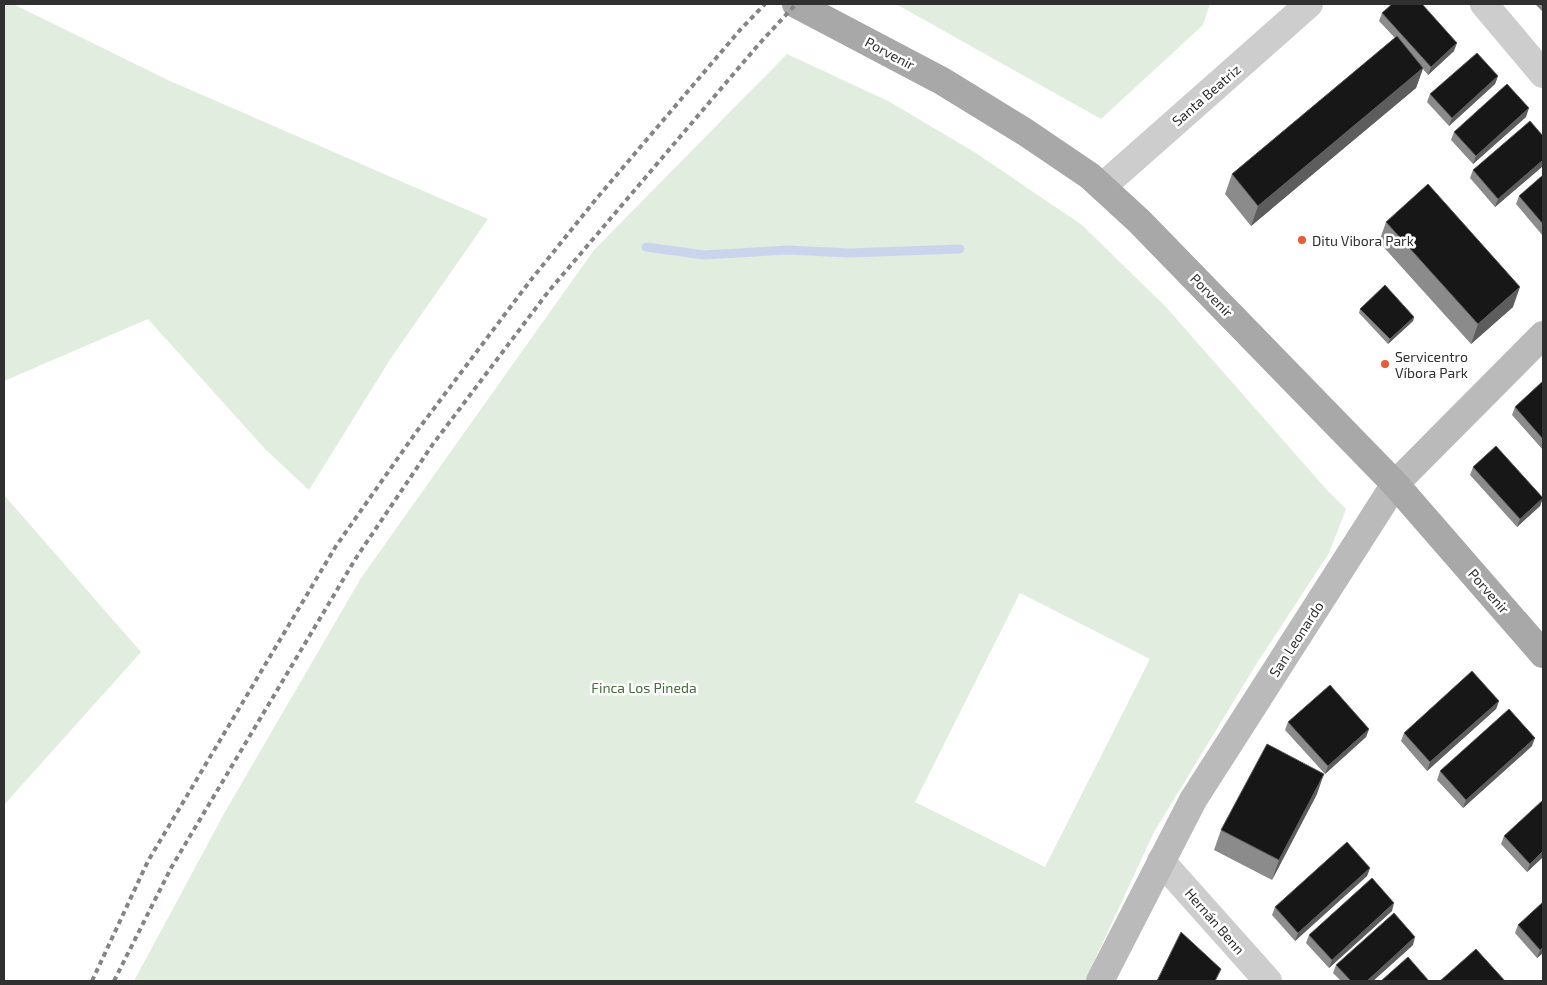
<svg xmlns="http://www.w3.org/2000/svg" width="1547" height="985" font-family="'Exo 2',sans-serif">
	<style>
		.green { fill: #e1edde; fill-rule: evenodd }
		.lines { fill: none; stroke-linecap: round; stroke-linejoin: round }
		.stream { stroke: #cad4ed; stroke-width: 9 }
		.street { stroke: #cdcdcd; stroke-width: 28 }
		.secondary { stroke: #bababa; stroke-width: 28 }
		.primary { stroke: #a8a8a8; stroke-width: 28 }
		.rail { stroke: #858585; stroke-width: 4; stroke-dasharray: 5 4; stroke-linecap: butt }
		.wall { fill: #8b8b8b }
		.shaded-wall { fill: #5d5d5d }
		.building { fill: #171717; stroke: #5d5d5d }
		.poi-dot { fill: #e95b30; stroke: #fff; stroke-width: 2 }
		.labels { text-anchor: middle; dominant-baseline: central; stroke-width: 5; stroke-linejoin: round; paint-order: stroke }
		.street-label { font-size: 14px; fill: #303030; stroke: #fff }
		.poi-label { font-size: 14px; fill: #303030; stroke: #fff; text-anchor: start }
		.park-label { font-size: 14px; fill: #446d3c; stroke: #fff }
	</style>
	<rect width="100%" height="100%" fill="#fff"/>
	<path class="green" d="M4,4h9l157,77 318,138 -97,139 -82,132 -43,-40 -118,-131 -144,62z
		M896,4h314l-7,21 -102,94z
		M787,54l101,47 88,52 106,72 83,81 161,183 20,20 -17,44 -72,110 -103,169 -69,149h-951l91,-169 136,-234 233,-328zM1020,593l130,66 -105,208 -130,-65z
		M4,495l137,157 -137,153z"/>
	<g class="lines">
		<path class="stream" d="M646,247l58,8 84,-5 61,3 111,-4"/>
		<path class="street" d="M1484,4l59,70
			M1102,187l207,-183
			M1161,861l107,120"/>
		<path class="secondary" d="M1100,981l93,-181 202,-316 148,-149"/>
		<path class="primary" d="M796,4l146,77 83,51 65,44 49,45 256,263 148,170"/>
		<path class="rail" d="M92,981l56,-120 188,-315 81,-115 113,-150 67,-83 143,-168 25,-26
			M114,981l57,-113 185,-310 77,-114 115,-152 211,-248 37,-40"/>
	</g>
	<path class="wall" d="M1537,4h6v8l-7,-7z
		M1382,13l72,38 -26,24 -5,-6 -7,19 -165,138 -26,-32 7,-20 163,-136 -16,-17z
		M1498,76l-3,8 -46,42 -22,-24 3,-8z
		M1526,117l-53,47 -22,-24 3,-8z
		M1543,136v30l-48,41 -25,-29 3,-8z
		M1543,175v61l-27,-32 3,-8z
		M1386,222l127,85 -42,37 -92,-102z
		M1360,309l54,8 -1,4 -25,23 -29,-31z
		M1543,381v69l-31,-35 3,-8z
		M1473,467l70,31 -3,8 -23,21 -47,-52z
		M1499,701l-3,8 -69,62 -26,-30 3,-8z
		M1288,722l81,7 -3,8 -41,37 -40,-44z
		M1532,746l-69,62 -26,-28 3,-9z
		M1317,794l-45,86 -58,-30 7,-20z
		M1504,836l39,21 -16,15 -26,-28z
		M1370,868l-3,8 -72,65 -23,-26 3,-8z
		M1392,911l-63,57 -23,-25 3,-8z
		M1518,925l25,28 -6,5 -22,-25z
		M1413,945l-40,36h-32l-8,-8 3,-8z"/>
	<path class="shaded-wall" d="M1457,43l-3,8 -26,24 3,-8z
		M1423,68l-7,20 -165,138 7,-20z
		M1498,76l-3,8 -46,42 3,-8z
		M1529,108l-3,9 -53,47 3,-8z
		M1543,160v6l-48,41 3,-8z
		M1520,287l-7,20 -42,37 7,-20z
		M1414,317l-1,4 -25,23 2,-5z
		M1543,498l-3,8 -23,21 3,-8z
		M1499,701l-3,8 -69,62 3,-9z
		M1369,729l-3,8 -41,37 3,-8z
		M1535,738l-3,8 -69,62 3,-8z
		M1324,774l-7,20 -45,86 7,-20z
		M1543,851v6l-16,15 3,-8z
		M1370,868l-3,8 -72,65 3,-8z
		M1394,903l-2,8 -63,57 3,-8z
		M1415,937l-2,8 -40,36h-6z
		M1543,947v6l-6,5 3,-8z"/>
	<path class="building" d="M1392,4h30l35,39 -26,24 -49,-54z
		M1397,36l26,32 -165,138 -26,-32z
		M1477,53l21,23 -46,42 -22,-24z
		M1507,84l22,24 -53,48 -22,-24z
		M1530,121l13,15v24l-45,39 -25,-29z
		M1543,175v49l-24,-28z
		M1428,184l92,103 -42,37 -92,-102z
		M1385,285l29,32 -24,22 -30,-30z
		M1543,381v58l-28,-32z
		M1496,446l47,52 -23,21 -47,-52z
		M1472,671l27,30 -69,61 -26,-29z
		M1330,685l39,44 -41,37 -40,-44z
		M1509,709l26,29 -69,62 -26,-29z
		M1267,744l57,30 -45,86 -58,-30z
		M1543,800v51l-13,13 -26,-28z
		M1347,842l23,26 -72,65 -23,-26z
		M1372,878l22,25 -62,57 -23,-25z
		M1543,902v45l-3,3 -22,-25z
		M1394,913l21,24 -48,44h-16l-15,-16z
		M1181,932l40,37 -6,12h-58z
		M1476,949l29,32h-65z
		M1408,957l21,24h-48z"/>
	<g class="poi-dot">
		<circle cx="1302" cy="240" r="5"/>
		<circle cx="1385" cy="364" r="5"/>
	</g>
	<g class="labels">
		<g class="street-label">
			<text transform="translate(890 53) rotate(28)">Porvenir</text>
			<text transform="translate(1206 95) rotate(-41)">Santa Beatriz</text>
			<text transform="translate(1212 295) rotate(46)">Porvenir</text>
			<text transform="translate(1489 591) rotate(49)">Porvenir</text>
			<text transform="translate(1296 639) rotate(-57)">San Leonardo</text>
			<text transform="translate(1215 921) rotate(49)">Hernán Benn</text>
		</g>
		<g class="poi-label">
			<text x="1312" y="240">Ditu Vibora Park</text>
			<text x="1395" y="356">Servicentro<tspan x="1395" dy="16">Víbora Park</tspan></text>
		</g>
		<g class="park-label">
			<text x="644" y="687">Finca Los Pineda</text>
		</g>
	</g>
	<rect width="1547" height="985" fill="none" stroke="#303030" stroke-width="10"/>
</svg>
